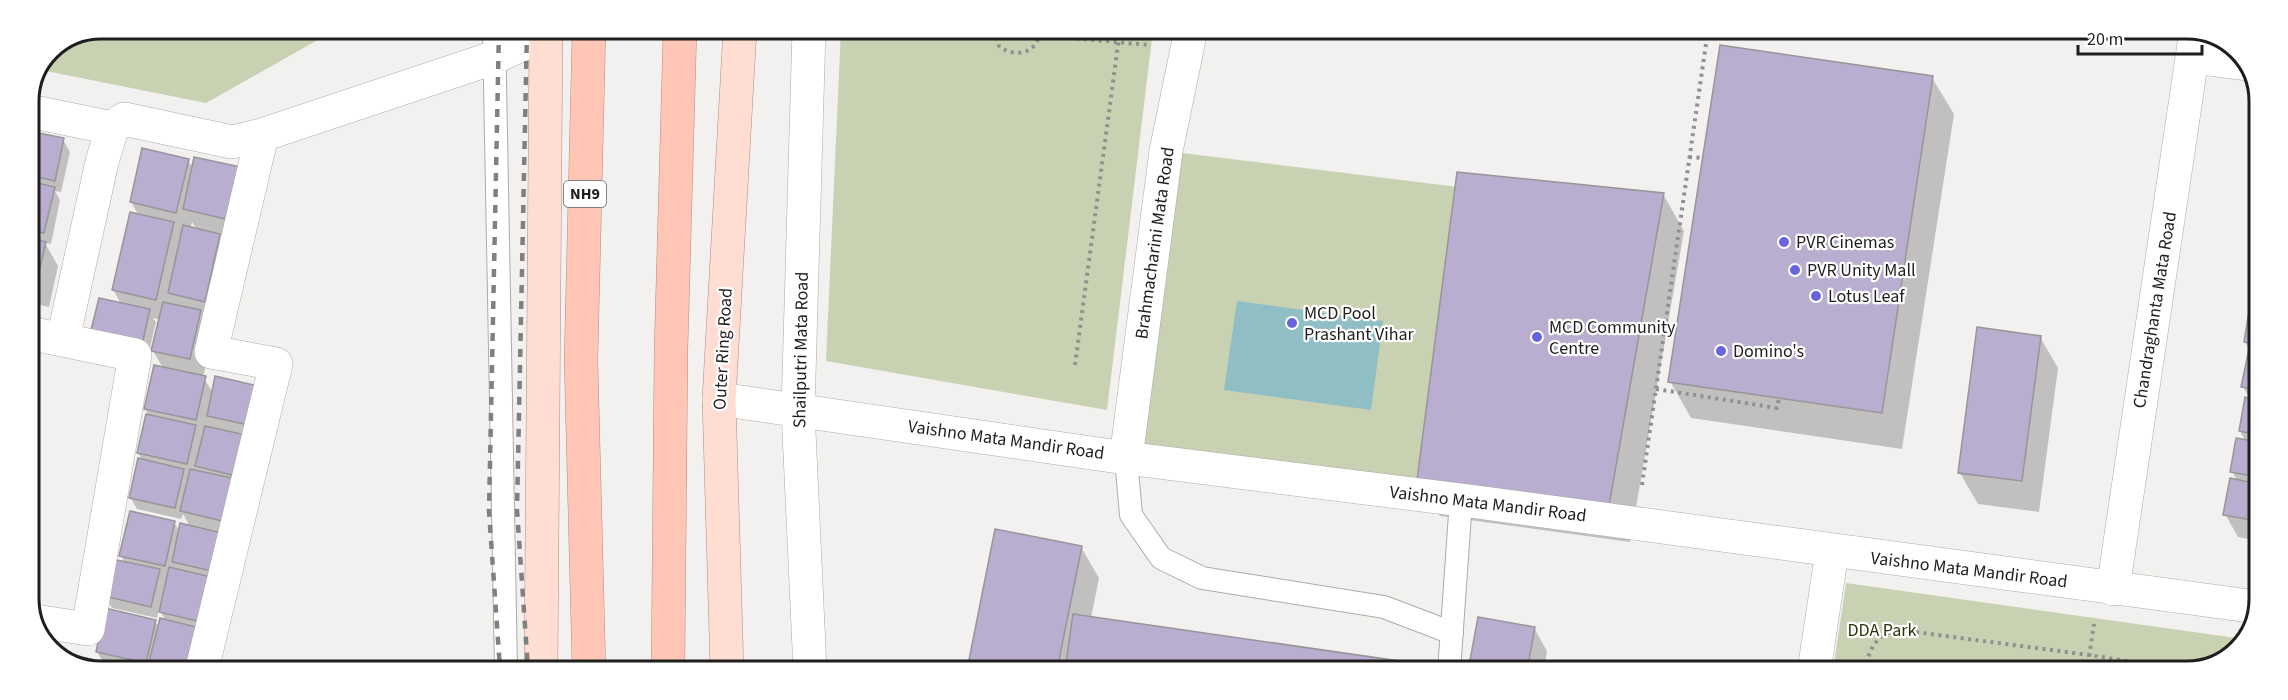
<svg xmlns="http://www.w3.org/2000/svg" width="2288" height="700" font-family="'Source Sans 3',sans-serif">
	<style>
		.green { fill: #c8d1b2 }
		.water { fill: #8fbfc5 }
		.shadow { fill: #0003; fill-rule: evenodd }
		.building { fill: #b9add0; stroke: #969598; stroke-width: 1.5 }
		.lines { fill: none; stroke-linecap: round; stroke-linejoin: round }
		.lane-casing { stroke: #acaba8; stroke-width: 24 }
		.street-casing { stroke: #acaba8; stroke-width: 34 }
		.primary-casing { stroke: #b18b80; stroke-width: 34 }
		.highway-casing { stroke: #b18b80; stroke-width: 34 }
		.path { stroke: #91908e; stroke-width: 4; stroke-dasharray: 3 4.5; stroke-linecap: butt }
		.lane { stroke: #fff; stroke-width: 22 }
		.street { stroke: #fff; stroke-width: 33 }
		.primary { stroke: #ffddd3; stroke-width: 33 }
		.highway { stroke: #ffc6b6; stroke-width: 33 }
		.rail { stroke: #81807e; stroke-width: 4.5; stroke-dasharray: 8 8; stroke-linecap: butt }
		.poi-dot { fill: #6864dd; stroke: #fff; stroke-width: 2 }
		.labels { text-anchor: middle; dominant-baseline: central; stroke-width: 4.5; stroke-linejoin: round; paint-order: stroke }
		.shield { fill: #fff; stroke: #626261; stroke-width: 1.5 }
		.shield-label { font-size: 16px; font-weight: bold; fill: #1f1e1d }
		.poi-label { font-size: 18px; fill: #1f1e1d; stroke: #fff; text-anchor: start }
		.street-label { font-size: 18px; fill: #1f1e1d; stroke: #fff }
		.park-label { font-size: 18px; fill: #2c350a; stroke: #fff }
		.rim { fill: none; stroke: #1f1e1d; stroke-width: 3 }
	</style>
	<rect width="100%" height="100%" fill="#f3f1ef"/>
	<path class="green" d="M101,29h236l-131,74 -165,-33 9,-20z
		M841,29l312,1 -46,380 -281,-49z
		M1166,151l292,36 -40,308 -292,-37z
		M1846,583l397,56 -12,18 -44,14h-354z"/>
	<path class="water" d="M1237,301l146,20 -12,89 -147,-20z"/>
	<path class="shadow" d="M1932,78l22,36 -52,335 -211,-31 -21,-37z
		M29,132l34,8 7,12 -9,40 -6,-1 5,9 -9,44 -6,-1 13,23 -9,41 -13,-3 -7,32z
		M188,161l62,83 -30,-7 12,21 -29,119 10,16 44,-6 -44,282h-109l1,-4 -8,-13 58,-31 4,7 7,-7 -7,-12 -2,9 -45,-10 -7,-12 21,-32 -5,-8 53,-34 6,11 10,-6 -7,-13 -2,5 -44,-10 -7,-12 13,-36 -5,-8 12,-36 -5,-8 18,-41 -10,-17 7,-31 -7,-2 3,4 -8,34 -35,-67 26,-73 -8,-14zM192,222l3,5 1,3 -6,-1z
		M1663,194l21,37 -54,311 -190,-26 -21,-36z
		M2259,269l-2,272 -19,-4 -13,-23 12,-33 -5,-10 14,-29 -6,-11 10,-31 -7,-14 7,-35 -5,-9 12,-29 -5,-9z
		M2040,337l18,31 -19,144 -61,-8 -18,-31z
		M1081,547l18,31 -8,40 357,53 -472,-1 -6,-10z
		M1534,628l13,23 -3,20h-74z
		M58,653l36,8 5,8h-17z"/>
	<path class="building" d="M1720,45l213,31 -51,337 -214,-31z
		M29,131l35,7 -9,43 -26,-6z
		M142,148l47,11 -13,54 -46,-11z
		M194,157l56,12 -12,53 -55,-13z
		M1457,172l207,21 -55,313 -192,-26z
		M29,181l26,6 -11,46 -15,-3z
		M130,212l44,10 -18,78 -44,-10z
		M183,225l37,9 -15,68 -37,-9z
		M29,238l17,4 -10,43 -7,-2z
		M2257,268h2l-1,38 -8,-1z
		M99,298l51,11 -8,36 -52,-11z
		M163,302l38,8 -11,49 -39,-8z
		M2249,311l9,1v33l-14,-3z
		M1977,327l64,9 -19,145 -64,-8z
		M2249,349l9,1v40l-17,-3z
		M154,365l52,11 -10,44 -52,-11z
		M215,376l43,10 -9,39 -42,-9z
		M2245,397l13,3v35l-19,-4z
		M146,414l50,11 -9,39 -50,-11z
		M205,426l41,9 -10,41 -41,-10z
		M2236,438l22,4v35l-28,-5z
		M138,458l46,11 -9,39 -46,-10z
		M190,469l47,10 -10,43 -47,-11z
		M2230,478l28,6 -1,37 -34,-6z
		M130,511l45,10 -10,45 -46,-10z
		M180,523l50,12 -9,38 -49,-11z
		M995,529l87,17 -25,124h-36l-52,-10z
		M112,559l48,10 -9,38 -47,-11z
		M169,567l51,12 -10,45 -51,-12z
		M105,608l51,12 -10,43 -50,-11z
		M1073,614l375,54v3l-383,-1z
		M1478,617l57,10 -8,44h-59z
		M160,618l44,11 -9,40h-14l-32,-7z
		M54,650l41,10 -2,9h-11z
		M104,660l40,9h-42z"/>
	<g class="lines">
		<defs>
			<path id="lane" d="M494,29l12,640
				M1126,458l5,57 30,43 41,20 182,29 68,26
				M1449,671l12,-171"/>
			<path id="street" d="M809,29l-11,381 12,260
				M2192,57l55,7
				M29,111l83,17
				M29,333l106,22 -47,274 -53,-8
				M63,339l39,-177 10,-34 12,-9 108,23 30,-7 231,-77 52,-24
				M719,399l407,59 351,44 780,105
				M1126,458l40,-307 25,-121
				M2113,589l83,-558
				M202,669l74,-305 -65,-12 51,-217
				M1814,671l18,-119"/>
			<path id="primary" d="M541,669l5,-640
				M727,670l-8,-271 21,-370"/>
			<path id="highway" d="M589,29l-8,331 8,310
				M668,670l3,-320 9,-321"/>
		</defs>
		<use href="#lane" class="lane-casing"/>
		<use href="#street" class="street-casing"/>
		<use href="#primary" class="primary-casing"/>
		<use href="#highway" class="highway-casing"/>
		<path class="path" d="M942,30l52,2
			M994,30l5,16c16,13 41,7 40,-16
			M1039,35l110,10
			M1689,157l14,1
			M1075,365l45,-335
			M1656,389l121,19 2,-10
			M1642,485l64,-441
			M1865,671c4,-22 11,-38 35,-41l189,25 99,16
			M2087,671l7,-47"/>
		<use href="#lane" class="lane"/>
		<use href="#street" class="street"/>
		<use href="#primary" class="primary"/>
		<use href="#highway" class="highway"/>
		<path class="rail" d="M499,29l-10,482 11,158
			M527,29l-10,481 11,159"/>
	</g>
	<g class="poi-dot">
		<circle cx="1784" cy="242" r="6"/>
		<circle cx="1795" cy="270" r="6"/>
		<circle cx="1816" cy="296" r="6"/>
		<circle cx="1292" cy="323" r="6"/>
		<circle cx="1537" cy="337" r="6"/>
		<circle cx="1721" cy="351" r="6"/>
	</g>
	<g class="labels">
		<rect class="shield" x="564" y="181" width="42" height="26" rx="4.5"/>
		<g class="shield-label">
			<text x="585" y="194">NH9</text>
		</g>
		<g class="poi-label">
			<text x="1796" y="242">PVR Cinemas</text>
			<text x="1807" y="270">PVR Unity Mall</text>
			<text x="1828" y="296">Lotus Leaf</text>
			<text x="1304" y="313">MCD Pool<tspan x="1304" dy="21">Prashant Vihar</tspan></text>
			<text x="1549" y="327">MCD Community<tspan x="1549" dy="21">Centre</tspan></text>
			<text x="1733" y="351">Domino's</text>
		</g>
		<g class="street-label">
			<text transform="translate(1155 243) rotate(-82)">Brahmacharini Mata Road</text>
			<text transform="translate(2155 310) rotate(-81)">Chandraghanta Mata Road</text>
			<text transform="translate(723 349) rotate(-87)">Outer Ring Road</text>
			<text transform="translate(801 350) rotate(-89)">Shailputri Mata Road</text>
			<text transform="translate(1006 440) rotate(8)">Vaishno Mata Mandir Road</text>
			<text transform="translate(1488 504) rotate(7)">Vaishno Mata Mandir Road</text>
			<text transform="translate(1969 570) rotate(7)">Vaishno Mata Mandir Road</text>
		</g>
		<g class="park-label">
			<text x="1882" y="630">DDA Park</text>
		</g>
	</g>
	<path d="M0 0H2288V700H0ZM101 39H2187A62 62 0 0 1 2249 101V599A62 62 0 0 1 2187 661H101A62 62 0 0 1 39 599V101A62 62 0 0 1 101 39Z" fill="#fff" fill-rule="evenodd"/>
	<path class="rim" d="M101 39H2187A62 62 0 0 1 2249 101V599A62 62 0 0 1 2187 661H101A62 62 0 0 1 39 599V101A62 62 0 0 1 101 39Z"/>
	<path d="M2078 45v9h124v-9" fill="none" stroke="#1f1e1d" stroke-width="3"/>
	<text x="2087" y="45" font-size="18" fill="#1f1e1d" stroke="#ffffff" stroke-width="4.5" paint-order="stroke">20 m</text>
</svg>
